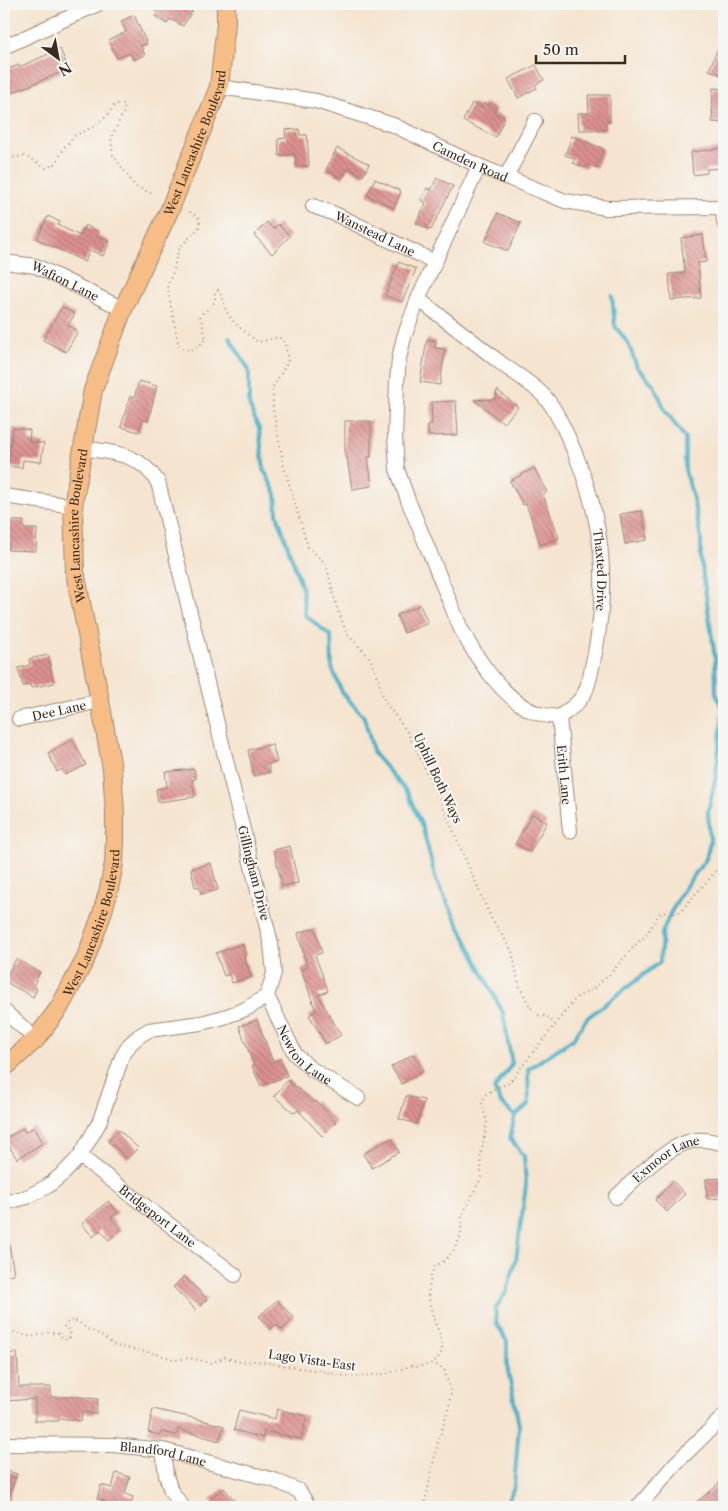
<svg xmlns="http://www.w3.org/2000/svg" width="728" height="1511" font-family="'Libre Caslon Text',serif">
	<style>
		.lines { fill: none; stroke-linecap: round; stroke-linejoin: round }
		.stream { stroke: #48b1c7; stroke-width: 4 }
		.building { fill: url(#building-back-hatch) }
		.minor-casing { stroke: #988776; stroke-width: 16 }
		.major-casing { stroke: #988776; stroke-width: 20 }
		.path { stroke: #988776; stroke-width: 2; stroke-dasharray: 1 4; stroke-linecap: butt }
		.minor { stroke: #fff; stroke-width: 14 }
		.major { stroke: #f6be86; stroke-width: 18 }
		.labels { text-anchor: middle; dominant-baseline: central; stroke-width: 4.5; stroke-linejoin: round; paint-order: stroke }
		.street-label { font-size: 12px; fill: #3b2a1e; stroke: #f6f6f2 }
	</style>
	<defs>
		<pattern id="building-back-hatch" width="6" height="6" patternUnits="userSpaceOnUse" patternTransform="scale(1.25)"><rect width="6" height="6" fill="#dc9190"/><path d="M-1 5l2 2M0 0l6 6M5-1l2 2" fill="none" stroke="#b47775"/></pattern>
	</defs>
	<rect width="100%" height="100%" fill="#f6f6f2"/>
	<filter id="ink" filterUnits="userSpaceOnUse"><feTurbulence type="fractalNoise" baseFrequency=".02" numOctaves="2"/><feDisplacementMap in="SourceGraphic" scale="10" xChannelSelector="R" yChannelSelector="G"/><feConvolveMatrix kernelMatrix="1 2 1 2 8 2 1 2 1" color-interpolation-filters="sRGB"/></filter>
	<filter id="wash" filterUnits="userSpaceOnUse"><feTurbulence type="fractalNoise" baseFrequency=".0096" numOctaves="4" result="noise"/><feDisplacementMap in="SourceGraphic" scale="20" xChannelSelector="R" yChannelSelector="G"/><feGaussianBlur stdDeviation="1.12" result="paint"/><feColorMatrix in="noise" values="0 0 0 0 0 0 0 0 0 0 0 0 0 0 0 0 0 1.4 0 .05"/><feComposite in="paint" operator="in"/></filter>
	<g filter="url(#wash)">
		<rect width="100%" height="100%" fill="#f5e4cf"/>
		<g class="lines">
			<path class="stream" d="M229,337l20,33v35l10,24 5,41 12,24 1,20 25,74 3,27 26,21 1,32 10,24 22,25 10,37 34,39 15,36 13,51 67,133 9,51 -18,25 7,14 14,13 -5,22 14,18 2,29 -10,74 -9,32 -12,18 2,16 10,16v25l12,59 -5,62 -9,20
				M515,1116l14,-12 -1,-35 45,-30 14,-21 73,-56 2,-29 8,-19 13,-24 23,-31 4,-17 -2,-30 8,-36 7,-64 -7,-19 -1,-35 -14,-97v-23l-9,-44 -7,-24v-32l-20,-28 -11,-25 -17,-18 -9,-24 -13,-17 -3,-30"/>
		</g>
		<g id="blocks">
			<path class="building" d="M144,4h42l8,4 -11,18 -13,-7 -3,5 -12,-8 3,-4z
				M134,15l13,29 -6,2 4,9 -12,5 -3,-7 -13,5 -8,-18 17,-8 -5,-11z
				M724,34v42l-15,-6z
				M60,49l9,20 -65,27v-20l6,-2 -2,-5 11,-4v2z
				M536,65l8,15 -9,5 2,3 -19,10 -10,-19z
				M713,88l11,1v34l-12,-1z
				M588,95h22v27h-4v8h-27l-1,-17h11z
				M472,103l9,5 3,-5 12,6 -2,4 11,5 -9,19 -33,-16z
				M299,129l1,6h7l2,31 -13,1 -1,-13 -16,2 -1,-17 8,-1 -1,-8z
				M572,136l32,13 -8,19 -9,-4 -1,4 -13,-5 2,-4 -10,-4z
				M337,148l32,16 -6,12 -15,-8 -5,10 -17,-8z
				M724,148v20l-17,1v4l-14,2 -2,-23z
				M437,178l16,8 -22,44 -15,-7 10,-20 -5,-3 6,-12 4,2z
				M375,179l26,12 -7,17 -27,-13z
				M498,213l23,10 -13,28 -23,-9z
				M48,216l12,6 -2,3 22,11 5,-11 14,7 -2,3 13,7 -7,14 -13,-6 -5,12 -48,-23z
				M267,222l6,7 5,-5 12,12 -18,18 -18,-19z
				M703,235l3,27 -8,1 3,35 -30,2 -2,-26 16,-1 -4,-35z
				M399,262l17,7 -14,33 -17,-7z
				M62,307l13,7 -7,11 10,6 -12,21 -23,-12z
				M427,339l9,2 -1,7 10,1 -5,36 -20,-3z
				M139,381l18,5 -9,35 -5,-1 -4,12 -18,-5 9,-31 4,2z
				M497,390l21,17 -14,16 -30,-23 22,-1z
				M456,401l2,34 -30,1v-12h4l-1,-22z
				M345,421h26v36h-3l4,29 -20,3 -5,-32h-2z
				M13,428l17,2 -1,12 15,1 -3,19 -18,-2 -1,8 -14,-2z
				M534,468l13,24 -4,3 16,43 -18,7 -15,-41 -3,1 -13,-24z
				M642,511l5,29 -22,4 -5,-30z
				M9,521h15v8h13l-1,22 -28,-1z
				M420,605l8,18 -24,10 -7,-18z
				M48,655l6,28 -23,5 -1,-4 -7,2 -5,-18 12,-3 -1,-6z
				M73,739l13,26 -21,10 -3,-6 -5,3 -9,-19z
				M272,744l5,18 -9,2 2,8 -16,4 -6,-26z
				M194,769l2,10 -4,1 3,17 -37,5 -2,-13 11,-2 -2,-15z
				M532,814l15,8 -17,30 -15,-8z
				M290,846l8,37 -16,3 -8,-36z
				M211,863l7,27 -17,4 -2,-8 -4,1 -4,-18z
				M315,928l7,25 -7,2 13,36 -10,4 23,40 -15,9 -17,-29 7,-4 -15,-42 6,-2 -9,-34z
				M242,944l4,11 -2,1 7,21 -19,6 -3,-9 -5,2 -8,-23z
				M16,959l24,13 -7,14 4,3 -4,8 -29,-16z
				M257,1020l16,42 7,-3 7,17 -26,10 -9,-20 2,-1 -15,-39z
				M413,1054l10,17 -21,13 -11,-17z
				M288,1080l26,22 2,-1 20,21 -14,14 -24,-26 -4,3 -20,-17z
				M406,1096l18,4 -7,24 -18,-5z
				M34,1127l9,16 -26,16 -12,-20 18,-11 2,4z
				M119,1130l19,18 -11,11 -19,-18z
				M391,1138l8,14 -27,16 -9,-14z
				M724,1178v16l-2,1v3l-15,1 -1,-20z
				M673,1181l12,13 -18,18 -12,-12z
				M108,1201l10,12 -7,5 10,12 -12,10 -9,-10 -7,7 -11,-13z
				M4,1244h5l5,30 -10,2z
				M184,1276l23,23 -11,11 -23,-23z
				M277,1300l17,18 -12,12 -6,-6 -5,5 -12,-13z
				M17,1353l2,34h32v10h19v-1l28,3 -2,15 -14,-2 -1,9 -22,-3v3h-24v-22l-31,2v-47z
				M153,1409l41,9 30,8 -5,15 -41,-12 -1,6 -16,-3 -2,3 -11,-3z
				M277,1409l30,7 -6,23 -37,-8 -1,7 -29,-8 5,-20 36,9z
				M4,1470l13,4 -11,33h-2z
				M116,1473l14,4 -5,17 8,3 -3,10h-27l2,-6 -8,-2 4,-14 11,3z
				M724,1478v29h-34l23,-18z
				M224,1488l16,19h-23l-7,-8z"/>
		</g>
	</g>
	<g filter="url(#ink)">
		<use href="#blocks" fill-opacity="0" stroke="#988776" stroke-width="1"/>
		<g class="lines">
			<defs>
				<g id="minor">
					<path d="M4,47l94,-43"/>
					<path id="s1" d="M219,87l97,14 77,24 86,41 86,35 42,7 117,-1"/>
					<path d="M506,177l29,-56"/>
					<path id="s2" d="M313,206l22,8 100,48"/>
					<path d="M723,207l1,15"/>
					<path id="s3" d="M4,262l32,4 87,43"/>
					<path id="s4" d="M418,299c28,21 56,43 84,65 15,11 36,23 47,38 11,15 18,33 26,51 28,69 34,127 20,200 -3,12 -5,31 -11,41 -6,10 -15,16 -25,23 -6,-1 -13,-1 -19,-3 -33,-9 -64,-56 -79,-85l-53,-129 -11,-31 -2,-31 2,-56 2,-23 5,-22 14,-38 61,-133"/>
					<path d="M4,496l69,10"/>
					<path id="s5" d="M559,717l11,114"/>
					<path id="s6" d="M19,719l81,-18"/>
					<path id="s7" d="M267,996l28,58 15,14 48,30"/>
					<path d="M4,1011l32,28"/>
					<path id="s8" d="M80,1156l155,119"/>
					<path id="s9" d="M616,1197c21,-19 52,-54 81,-57 9,-1 19,2 27,4"/>
					<path d="M4,1203l23,-6 21,-11 17,-14 15,-16 19,-33 23,-66 8,-13 9,-8 10,-6 52,-7 23,-6 22,-8 21,-13 7,-23 -3,-29 -113,-462c-20,-30 -44,-29 -76,-34"/>
					<path id="s10" d="M4,1444l109,1 50,5 111,30 25,11 10,16"/>
					<path d="M163,1450l3,25 5,16 12,16"/>
					<path d="M638,1507l37,-43 49,-48"/>
				</g>
				<g id="major">
					<path id="s11" d="M4,1068l32,-29 23,-31 26,-48 17,-46 7,-25 5,-26 1,-25v-25l-3,-44 -12,-68 -25,-129 -2,-66 20,-116 30,-81 47,-100 49,-122 7,-63v-20"/>
				</g>
			</defs>
			<use href="#minor" class="minor-casing"/>
			<use href="#major" class="major-casing"/>
			<path class="path" d="M4,161c21,-9 24,-4 42,7l9,-4 9,-16 10,-12 21,-10 12,-10 8,-12h8l2,6 -14,28 2,17 22,31 18,8
				M190,212l10,7 -1,9 -19,19 -4,11 -2,12 -7,16 12,61 11,3 10,-5 6,-7 -6,-23c11,-8 16,-9 15,-23l3,-2c6,9 5,14 9,22 5,11 22,23 31,30l21,-5 6,6 3,19 -15,25v22l11,58 24,80 18,17 11,44 10,26 24,25 14,43 23,31 31,65 52,120 21,33 7,34 11,22 8,8 9,1 8,8
				M4,1331h6l21,6 19,-5 8,2 5,5 5,1 3,-5 -2,-5 -5,-3 1,-3 8,-4 6,2 8,7 12,5 17,12 41,8 19,6 13,-2 23,5 13,-6 15,5 16,-1 32,5 33,5 28,6 36,-3 26,-8 6,1 16,-4 5,-5 4,-6v-7l-2,-10 -7,-18 -5,-22 3,-20 4,-9 9,-5 9,-9 8,-17 1,-20 19,-37v-23l6,-33 -5,-18 3,-9 9,-6 15,-6 67,-85 18,-10 15,-13 29,-33 8,-6 13,-22 4,-2 7,2 11,-2c13,-20 38,-37 43,-59
				M424,1507l13,-61 12,-40 2,-13 -7,-24 -11,-6"/>
			<use href="#minor" class="minor"/>
			<use href="#major" class="major"/>
		</g>
	</g>
	<g class="labels">
		<g class="street-label">
			<text stroke="none"><textPath href="#s11" startOffset="984">West Lancashire Boulevard</textPath></text>
			<text stroke="none"><textPath href="#s1" startOffset="264">Camden Road</textPath></text>
			<text stroke="none"><textPath href="#s2" startOffset="68">Wanstead Lane</textPath></text>
			<text stroke="none"><textPath href="#s3" startOffset="65">Wafton Lane</textPath></text>
			<text stroke="none"><textPath href="#s11" startOffset="579">West Lancashire Boulevard</textPath></text>
			<text stroke="none"><textPath href="#s4" startOffset="345">Thaxted Drive</textPath></text>
			<text stroke="none"><textPath href="#s6" startOffset="41">Dee Lane</textPath></text>
			<text stroke="none"><textPath href="#s5" startOffset="58">Erith Lane</textPath></text>
			<text transform="translate(438 778) rotate(65)">Uphill Both Ways</text>
			<text transform="translate(254 873) rotate(76)">Gillingham Drive</text>
			<text stroke="none"><textPath href="#s11" startOffset="174">West Lancashire Boulevard</textPath></text>
			<text stroke="none"><textPath href="#s7" startOffset="71">Newton Lane</textPath></text>
			<text stroke="none"><textPath href="#s9" startOffset="64">Exmoor Lane</textPath></text>
			<text stroke="none"><textPath href="#s8" startOffset="98">Bridgeport Lane</textPath></text>
			<text transform="translate(312 1360) rotate(8)">Lago Vista-East</text>
			<text stroke="none"><textPath href="#s10" startOffset="160">Blandford Lane</textPath></text>
		</g>
	</g>
	<rect width="728" height="1511" fill="none" stroke="#f6f6f2" stroke-width="20"/>
	<g transform="translate(58 58) rotate(148)" stroke="#f6f6f2" stroke-width="4" paint-order="stroke">
	<path d="M0-4L9 19L0 12L-9 19Z" fill="#3b2a1e"/>
	<text y="-8" font-size="14" font-weight="bold" text-anchor="middle" fill="#3b2a1e">N</text>
	</g>
	<path d="M536 55v8h89v-8" fill="none" stroke="#3b2a1e" stroke-width="2.5"/>
	<text x="543" y="55" font-size="15" fill="#3b2a1e" stroke="#f6f6f2" stroke-width="4" paint-order="stroke">50 m</text>
</svg>
